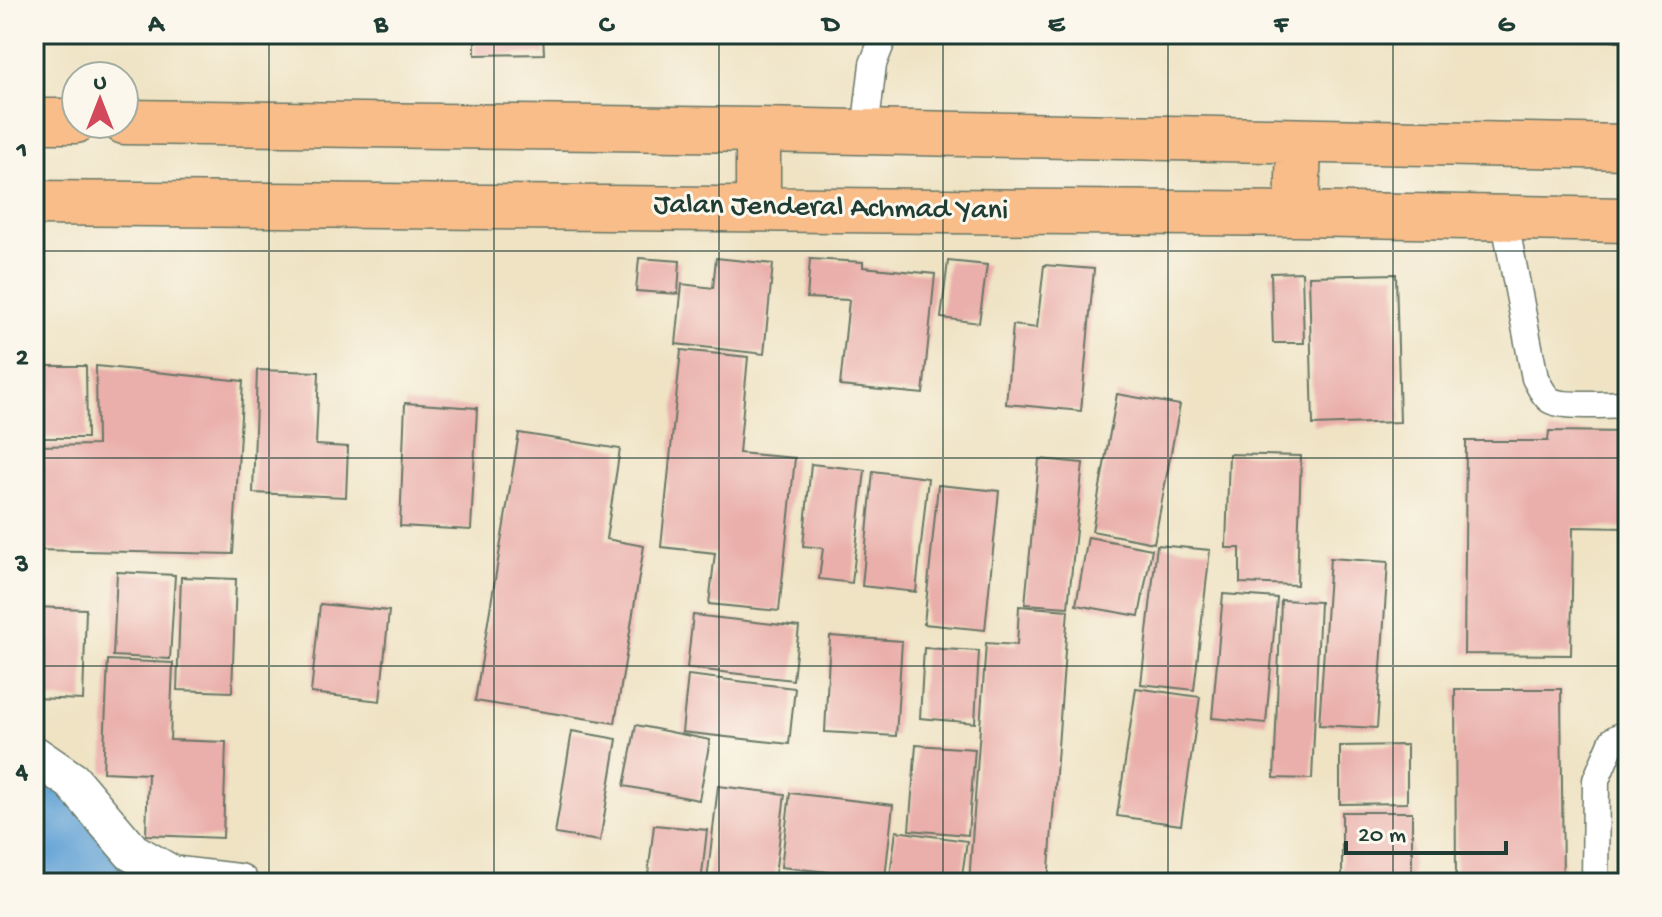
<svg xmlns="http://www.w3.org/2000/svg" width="1662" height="917" font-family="'Gochi Hand',sans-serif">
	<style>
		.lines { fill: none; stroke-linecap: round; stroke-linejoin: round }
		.river { stroke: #63a3d6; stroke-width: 96 }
		.building { fill: #eaafaa }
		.service-casing { stroke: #687766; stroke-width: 29 }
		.pedestrian-casing { stroke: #687766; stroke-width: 41 }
		.trunk-casing { stroke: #687766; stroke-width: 47 }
		.service { stroke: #fff; stroke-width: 26 }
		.pedestrian { stroke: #fff; stroke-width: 38 }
		.trunk { stroke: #f8bd89; stroke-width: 44 }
		.grid { fill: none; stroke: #1f3d34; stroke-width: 2; stroke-opacity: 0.55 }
		.labels { text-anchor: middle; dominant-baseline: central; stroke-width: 6; stroke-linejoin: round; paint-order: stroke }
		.street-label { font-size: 30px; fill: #1f3d34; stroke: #fbf7ec }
		.neatline { fill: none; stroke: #1f3d34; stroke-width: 3 }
		.grid-label { font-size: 26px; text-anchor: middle; font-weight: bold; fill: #1f3d34 }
	</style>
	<rect width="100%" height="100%" fill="#fbf7ec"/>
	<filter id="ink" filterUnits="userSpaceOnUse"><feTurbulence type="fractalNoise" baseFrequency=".0125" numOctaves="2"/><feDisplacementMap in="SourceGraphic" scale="16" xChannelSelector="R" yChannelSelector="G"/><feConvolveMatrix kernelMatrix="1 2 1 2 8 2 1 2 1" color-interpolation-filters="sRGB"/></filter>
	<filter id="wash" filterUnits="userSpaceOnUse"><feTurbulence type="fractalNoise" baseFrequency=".006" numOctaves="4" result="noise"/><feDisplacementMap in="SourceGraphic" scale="32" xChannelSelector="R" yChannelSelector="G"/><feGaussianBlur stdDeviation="1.8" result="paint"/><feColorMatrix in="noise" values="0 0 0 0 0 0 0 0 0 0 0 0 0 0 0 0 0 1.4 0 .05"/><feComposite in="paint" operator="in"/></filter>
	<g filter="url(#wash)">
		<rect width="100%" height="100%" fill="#efe3c4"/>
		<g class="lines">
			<path class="river" d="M34,816l83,67"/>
		</g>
		<g id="blocks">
			<path class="building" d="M475,34h68l1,20 -69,1z
				M1593,34h35v8l-36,-3z
				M639,258l41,3 -2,33 -42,-3z
				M716,258l57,6 -9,90 -88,-10 6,-60 31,4z
				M810,259l53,3v5l72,7 -12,120 -83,-8 9,-86 -42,-2z
				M948,261l39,4 -8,58 -38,-5z
				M1044,265l50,4 -13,142 -75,-7 7,-79 24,3z
				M1302,272l2,71h-31l-2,-70z
				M1396,274l4,148 -87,3 -4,-149z
				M681,350l67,7 -9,96 56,5 -16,153 -70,-7 6,-51 -54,-6z
				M34,366h52l1,72h-53z
				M96,366l147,15 -10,173 -199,-4v-104l63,-1z
				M257,370l62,2 -3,73 32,2 -2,50 -93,-4z
				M1117,394l63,11 -26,138 -62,-12z
				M405,403l72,5 -6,122 -71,-4z
				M1549,431l79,1v96l-55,-1 -2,128 -107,-1 2,-213h82z
				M519,433l101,16 -14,90 38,7 -29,177 -140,-22z
				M1229,454l72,2 -4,129 -57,-2v-35h-14z
				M1039,459l44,4 -15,144 -43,-3z
				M811,464l54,6 -13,113 -33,-4 4,-31 -20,-2z
				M873,471l55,7 -12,114 -54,-6z
				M938,485l61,6 -14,139 -61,-6z
				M1088,537l64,12 -13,67 -63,-11z
				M1157,545l53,5 -16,140 -53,-6z
				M1330,558l58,4 -11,166 -58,-3z
				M117,572l58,3 -5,84 -57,-3z
				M181,577l55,2 -4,113 -55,-2z
				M1223,594l54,4 -11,125 -54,-5z
				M1281,600l39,2 -8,177 -38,-1z
				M320,604l69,7 -9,90 -69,-8z
				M1019,606l49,4 -20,273h-79l17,-240 31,2z
				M34,607l52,2 -3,91 -49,-2z
				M693,615l106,12 -6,53 -106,-12z
				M830,636l72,5 -6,95 -71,-4z
				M924,648l55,3 -4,72 -55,-5z
				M108,660l65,3 -3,77 56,2 -3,96 -77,-3 2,-61 -45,-2z
				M688,675l107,13 -6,56 -107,-12z
				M1136,688l64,9 -19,128 -64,-9z
				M1455,689h106l2,194h-107z
				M636,725l74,15 -11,60 -75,-14z
				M572,731l45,8 -17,102 -45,-7z
				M916,745l59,4 -7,86 -59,-5z
				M1407,745v58l-67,1v-58z
				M718,786l67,8 -11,89h-48l-19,-2z
				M790,793l103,12 -8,73 -104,-11z
				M1342,812h70v66h-70z
				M654,825l53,5 -6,53h-54z
				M896,831l71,10 -6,42h-72z"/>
		</g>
	</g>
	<g filter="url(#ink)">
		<use href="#blocks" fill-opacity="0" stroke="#687766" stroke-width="2"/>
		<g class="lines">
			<defs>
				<path id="service" d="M865,132l8,-68 11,-28
					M1504,217l31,161c4,7 8,17 15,22 12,8 61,4 78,4
					M1595,883l1,-103 17,-40 15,-8"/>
				<path id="pedestrian" d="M34,755l38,26 60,71 40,23 67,8"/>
				<path id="trunk" d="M34,121h42
					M124,122l634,8 870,17
					M758,130v79
					M34,203l1263,11 331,6
					M1297,214l2,-73"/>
			</defs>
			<use href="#service" class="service-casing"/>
			<use href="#pedestrian" class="pedestrian-casing"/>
			<use href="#trunk" class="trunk-casing"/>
			<use href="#service" class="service"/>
			<use href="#pedestrian" class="pedestrian"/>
			<use href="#trunk" class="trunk"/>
		</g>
	</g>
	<path class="grid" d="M269,34v849M494,34v849M719,34v849M943,34v849M1168,34v849M1393,34v849M34,251h1594M34,458h1594M34,666h1594"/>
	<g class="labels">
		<g class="street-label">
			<text transform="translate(831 209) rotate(1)">Jalan Jenderal Achmad Yani</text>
		</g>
	</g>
	<rect width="1662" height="917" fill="none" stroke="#fbf7ec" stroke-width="88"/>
	<g transform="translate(100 100)"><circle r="38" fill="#fbf7ec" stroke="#a3ada2" stroke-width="2"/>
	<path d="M0-6L14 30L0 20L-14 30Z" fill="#d1495b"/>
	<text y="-12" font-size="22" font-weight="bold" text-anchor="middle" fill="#1f3d34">U</text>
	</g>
	<path d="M1346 841v12h160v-12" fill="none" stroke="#1f3d34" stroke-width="4"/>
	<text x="1358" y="841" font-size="24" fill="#1f3d34" stroke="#fbf7ec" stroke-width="6" paint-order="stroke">20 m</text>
	<rect x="44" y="44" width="1574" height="829" class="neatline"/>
	<g class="grid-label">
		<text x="156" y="31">A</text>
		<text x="381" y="31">B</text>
		<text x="606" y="31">C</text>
		<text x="831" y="31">D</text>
		<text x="1056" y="31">E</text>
		<text x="1281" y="31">F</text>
		<text x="1506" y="31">G</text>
		<text x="22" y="157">1</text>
		<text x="22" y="364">2</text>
		<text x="22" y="571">3</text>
		<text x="22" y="778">4</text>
	</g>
</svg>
